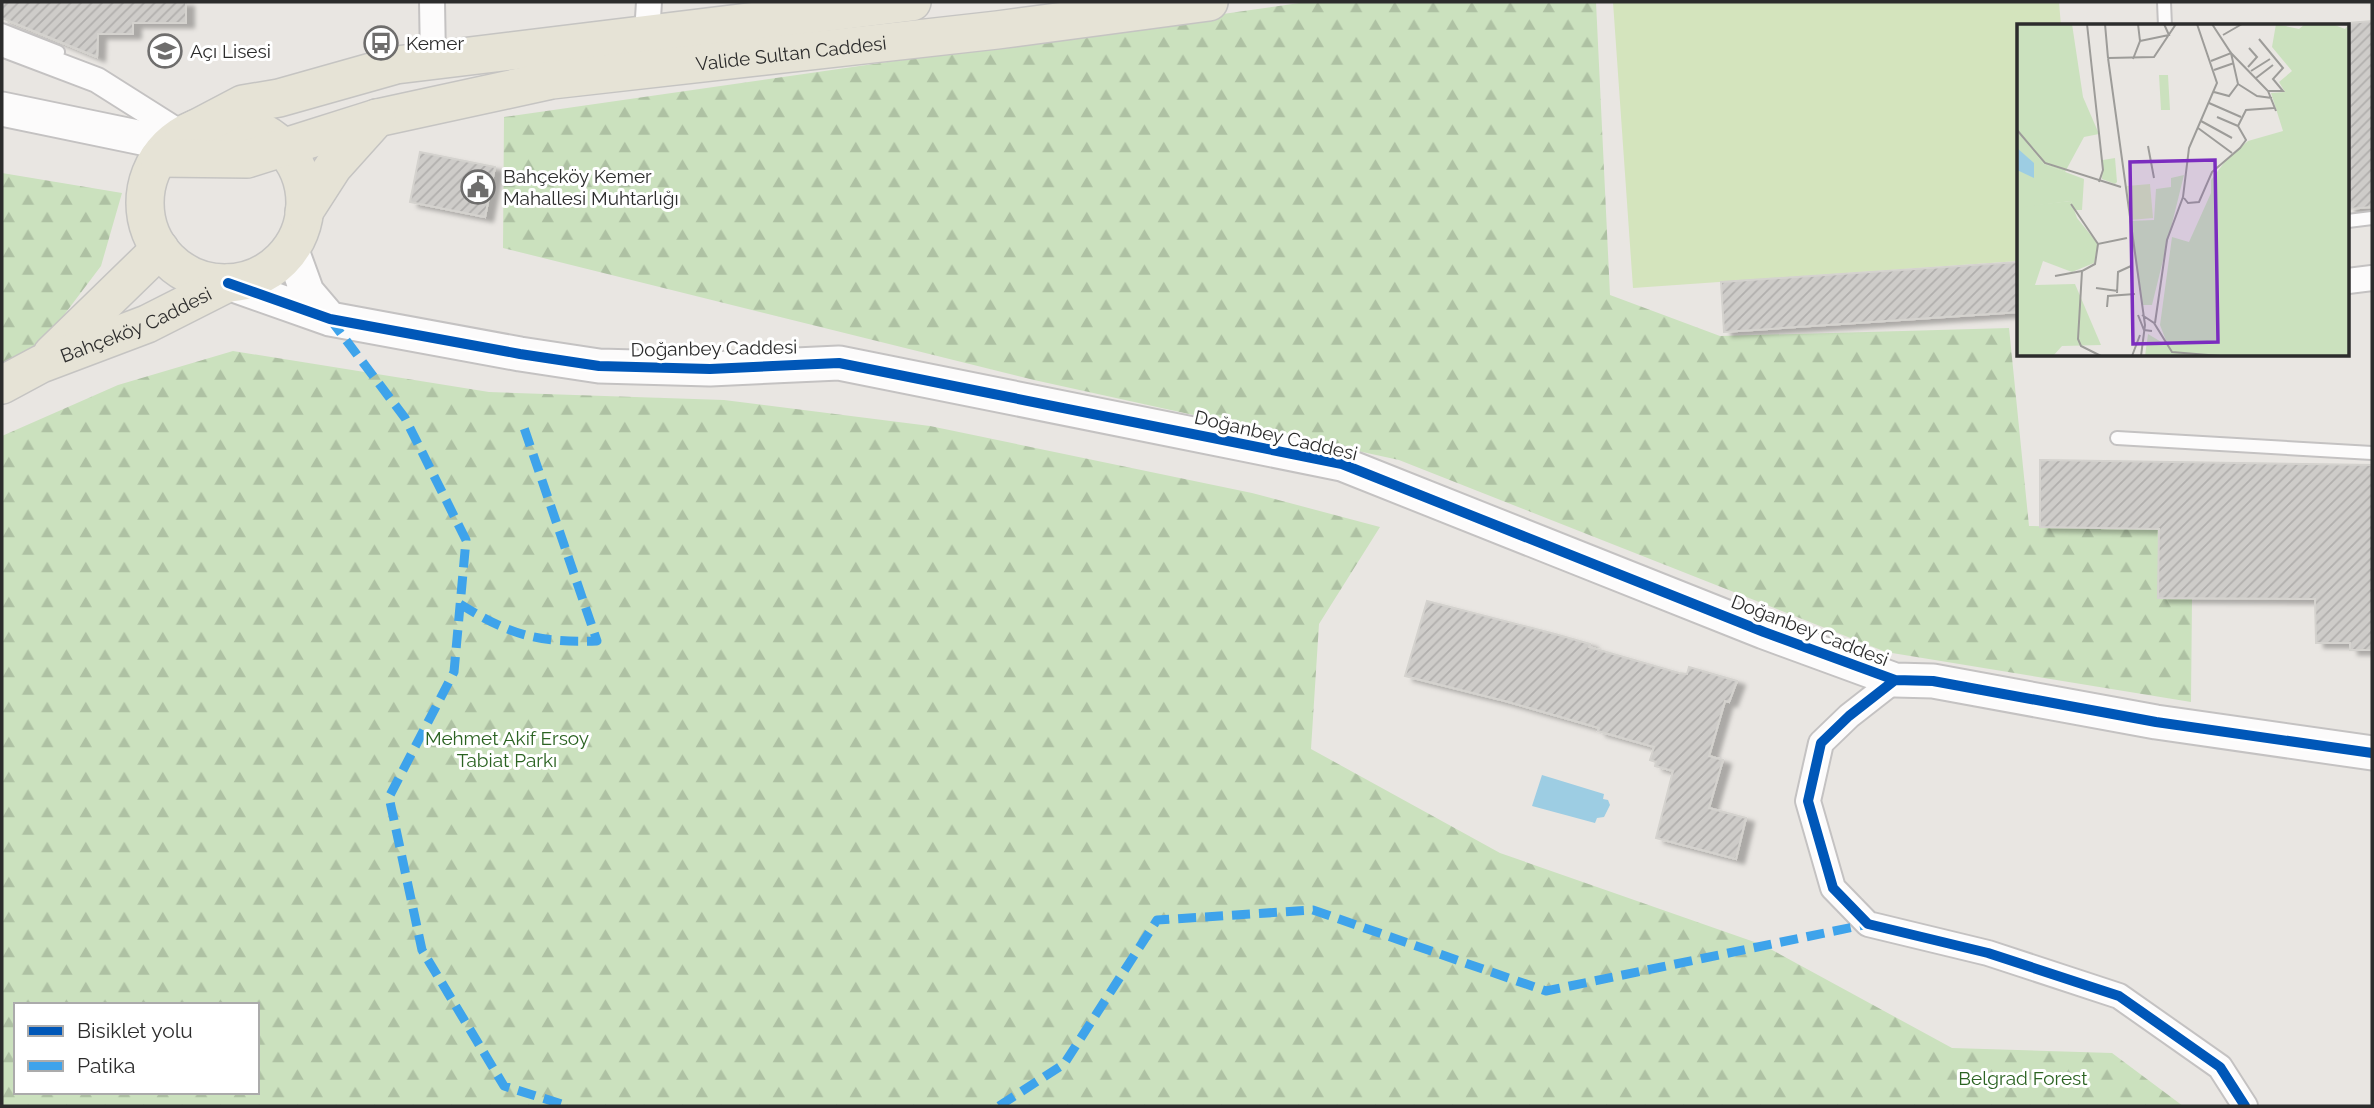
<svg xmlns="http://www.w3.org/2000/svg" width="2374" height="1108" font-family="Raleway,sans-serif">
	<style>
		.forest { fill: url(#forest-firs); fill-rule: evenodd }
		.pitch { fill: #d4e4bd }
		.water { fill: #9dcde3 }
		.building { fill: url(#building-hatch); stroke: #d4d2ce; stroke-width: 2; filter: url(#shadow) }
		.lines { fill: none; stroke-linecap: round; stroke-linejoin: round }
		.lane-casing { stroke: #c4c2c2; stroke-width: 16 }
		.street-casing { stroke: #c4c2c2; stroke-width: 28 }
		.secondary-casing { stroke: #c4c2c2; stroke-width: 37 }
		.primary-casing { stroke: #c5c4c2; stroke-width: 40 }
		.lane { stroke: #fcfbfb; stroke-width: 12 }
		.street { stroke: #fcfbfb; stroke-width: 24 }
		.secondary { stroke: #fcfbfb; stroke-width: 33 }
		.primary { stroke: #e6e3d6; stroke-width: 37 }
		.quiet { stroke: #3ea3eb; stroke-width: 9; stroke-dasharray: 18 9; stroke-linecap: butt }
		.cycleway-casing { stroke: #fff; stroke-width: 15 }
		.cycleway { stroke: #0057b8; stroke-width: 10 }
		.labels { text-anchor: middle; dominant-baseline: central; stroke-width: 6; stroke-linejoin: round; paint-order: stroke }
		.poi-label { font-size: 19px; fill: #2c2c2c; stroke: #fff; text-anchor: start }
		.street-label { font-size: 19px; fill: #2c2c2c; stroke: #fff }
		.park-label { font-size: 19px; fill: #2b6322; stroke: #fff }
		.inset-road { fill: none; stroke: #9d9c99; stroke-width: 2 }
		.view { fill: #7b2cbf; fill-opacity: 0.15; stroke: #7b2cbf; stroke-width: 3.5 }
		.inset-edge { fill: none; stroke: #2c2c2c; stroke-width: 3.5 }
	</style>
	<defs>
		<pattern id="forest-firs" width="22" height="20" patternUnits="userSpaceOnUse" patternTransform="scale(1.75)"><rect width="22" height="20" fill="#cbe1be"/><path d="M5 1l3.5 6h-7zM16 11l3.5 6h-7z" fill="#aec1a3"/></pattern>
		<pattern id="building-hatch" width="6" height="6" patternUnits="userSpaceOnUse" patternTransform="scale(1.75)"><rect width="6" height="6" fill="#ceccc9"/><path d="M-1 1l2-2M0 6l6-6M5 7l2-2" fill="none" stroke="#b1afad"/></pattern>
		<filter id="shadow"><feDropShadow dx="8" dy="4.5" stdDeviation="2" flood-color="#0004"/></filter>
	</defs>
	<rect width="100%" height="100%" fill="#e9e6e2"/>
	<path class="forest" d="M1306,2h290l14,293 110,41 289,-8 20,198 130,3 -1,69h34l-1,104 -305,-50 -487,-192 -365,-80 -531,-132 1,-131z
		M2,173l120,20 -21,73 -65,86 -34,19z
		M233,351l256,41 235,8 206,26 322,67 128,34 -61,97 -8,125 189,104 263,92 189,103 160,5 71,53h-2181v-670l116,-51zM16,1005h241v87h-241z"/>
	<path class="pitch" d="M1613,2h446l2,24h-42v235l-386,27z"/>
	<path class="water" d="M1542,775l62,19 -1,5 5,1 2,5 -6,12 -7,1 -2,5 -63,-17z"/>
	<path class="building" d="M2,2h184v21h-53v11h-35l-1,23 -95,-39z
		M2372,21v186l-24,2v-186z
		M420,152l75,15 -10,50 -75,-15z
		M2019,262v50l-295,20 -3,-50z
		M2040,460l332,5v185h-22v-7h-34l-1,-44 -157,-1 1,-69 -119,-2z
		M1427,601l128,33 35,10 -1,3 90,26 8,1 2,-7 48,14 -8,21 -4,-1 -16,55 14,4 -14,48 37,10 -10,41 -80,-21 17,-67 -18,-5 1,-4 -6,-2 4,-13 -56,-16 1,-3 -94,-27 -100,-25z"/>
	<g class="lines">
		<defs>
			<path id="lane" d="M2164,2l1,24
				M2,30l56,22
				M2348,221l24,-3
				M2117,438l255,15"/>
			<path id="street" d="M432,2l1,58
				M647,34l2,-32
				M2,44l95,36 87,55
				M2348,281l24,-3
				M1895,680l-46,36 -28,27 -13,58 25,87 35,36 120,29 131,43 101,71 25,39"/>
			<path id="secondary" d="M2,109l169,35
				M291,248l16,44 23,27
				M228,283l102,36 190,35 79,12 111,3 129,-6 503,101 422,168 131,48 38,1 223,41 216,31"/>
			<g id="primary">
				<circle cx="225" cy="203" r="80"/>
				<path d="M184,135l59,-31 36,-6 117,-33 516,-63"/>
				<path id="s1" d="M159,158l88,1 130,-41 175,-38 445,-50 212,-28"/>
				<path d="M304,212l29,-45 44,-49"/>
				<path d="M52,354l108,-105"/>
				<path id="s2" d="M2,385l39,-21 106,-40 81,-41"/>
			</g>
		</defs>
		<use href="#lane" class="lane-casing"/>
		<use href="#street" class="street-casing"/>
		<use href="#secondary" class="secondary-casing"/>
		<use href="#primary" class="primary-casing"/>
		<use href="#lane" class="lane"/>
		<use href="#street" class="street"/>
		<use href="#secondary" class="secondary"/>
		<use href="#primary" class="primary"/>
		<path class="quiet" d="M330,319l75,99 61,122 -12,132 -65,125 33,153 82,136 64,20
			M460,604c50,31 78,39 137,37l-75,-219
			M999,1106l65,-42 93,-144 156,-10 233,81 322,-67"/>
		<defs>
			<path id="cycleway" d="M228,283l102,36 190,35 79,12 111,3 129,-6 503,101 422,168 131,48 38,1 223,41 216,31
				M1895,680l-46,36 -28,27 -13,58 25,87 35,36 120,29 131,43 101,71 25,39"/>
		</defs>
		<use href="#cycleway" class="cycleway-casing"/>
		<use href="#cycleway" class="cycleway"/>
	</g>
	<defs>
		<symbol id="bus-ring" viewBox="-11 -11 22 22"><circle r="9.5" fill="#fff" stroke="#6e6d6c" stroke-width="1.5"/><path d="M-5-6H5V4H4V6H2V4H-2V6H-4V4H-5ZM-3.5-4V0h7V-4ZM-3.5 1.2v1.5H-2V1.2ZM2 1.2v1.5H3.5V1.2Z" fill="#6e6d6c"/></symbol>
		<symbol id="school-ring" viewBox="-11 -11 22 22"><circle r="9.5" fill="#fff" stroke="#6e6d6c" stroke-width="1.5"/><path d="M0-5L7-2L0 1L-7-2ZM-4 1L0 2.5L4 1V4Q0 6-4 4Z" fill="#6e6d6c"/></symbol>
		<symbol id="civic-ring" viewBox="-11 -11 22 22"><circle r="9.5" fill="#fff" stroke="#6e6d6c" stroke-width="1.5"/><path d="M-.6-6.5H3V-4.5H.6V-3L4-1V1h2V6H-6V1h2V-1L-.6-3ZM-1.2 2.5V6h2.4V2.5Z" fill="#6e6d6c"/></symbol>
	</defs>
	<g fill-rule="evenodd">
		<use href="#bus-ring" x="362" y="24" width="38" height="38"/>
		<use href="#school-ring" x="146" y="32" width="38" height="38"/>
		<use href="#civic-ring" x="459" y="168" width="38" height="38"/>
	</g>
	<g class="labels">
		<g class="poi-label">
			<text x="406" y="43">Kemer</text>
			<text x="190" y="51">Açı Lisesi</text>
			<text x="503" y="176">Bahçeköy Kemer<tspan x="503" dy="22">Mahallesi Muhtarlığı</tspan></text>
		</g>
		<g class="street-label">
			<text stroke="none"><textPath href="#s1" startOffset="644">Valide Sultan Caddesi</textPath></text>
			<text stroke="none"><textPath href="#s2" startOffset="147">Bahçeköy Caddesi</textPath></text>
			<text transform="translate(714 348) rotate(-1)">Doğanbey Caddesi</text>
			<text transform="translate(1276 435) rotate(13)">Doğanbey Caddesi</text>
			<text transform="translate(1810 630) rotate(21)">Doğanbey Caddesi</text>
		</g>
		<g class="park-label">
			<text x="507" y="738">Mehmet Akif Ersoy<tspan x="507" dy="22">Tabiat Parkı</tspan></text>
			<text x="2023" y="1078">Belgrad Forest</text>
		</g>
	</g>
	<g transform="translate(2017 24)">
		<rect width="332" height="332" fill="#e9e6e2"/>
		<path d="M142,51h9l2,35h-9zM98,134l2,24 -2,2 -13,-5 1,-19z" fill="#cbe1be"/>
		<path d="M0,0h55l11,73 16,37 -15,3 -19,35 -21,-8 -27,-33zM259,0l23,5 6,-5h27l13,5 4,-5v332h-204l3,-22 20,12 -8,-21 12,-88 17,5 22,-49v-13l16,-21 21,-18 35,-10 -12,-38 14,-1 -6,-10 13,-11 -20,-24zM167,151l-32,130h-10l-13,-84 25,-1 2,-31 15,-2v-9zM54,177l6,17 21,26 -4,19 -22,9 -29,-11 -8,24 40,-1 26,61 -39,1 -9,10h-29l-7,-3v-146z" fill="#cbe1be"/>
		<path d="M0,107l27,33 40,15 -2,31h-8l-3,-9 -54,7z" fill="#cbe1be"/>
		<path d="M133,160l3,34 -23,2 -3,-34z" fill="#d4e4bd"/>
		<path d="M0,124l17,15v15l-17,-8z" fill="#9dcde3"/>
		<path class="inset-road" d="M70,0l16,146 -4,12M88,0l3,34M195,0l19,29 37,38 8,20M206,11l19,-11M242,15l24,29 -10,11 10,12h-15M123,17l29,-6 -5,-11M91,34l37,267 -4,31M91,34l46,-1 22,-33M116,35l7,-18 -2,-17M194,37l20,-8 7,31 19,12 15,2M231,43l9,-10 -8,-9M197,46l20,-7M234,47l19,-12M239,54l17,-13M197,68l15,4 9,-12M192,79l32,14M200,93l21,9M184,97l31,17M181,104l34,25M0,106l28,33 76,24M131,122l6,32M167,174l4,5 11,-1 13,-30 28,-24 6,-8 -8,-14 8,-16 28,-2M54,180l27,40 29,-6M81,220l-3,20 -13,7 -4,68 3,7 20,10M38,252l27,-5M79,264l22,3M100,269l1,-21 13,-6M90,283l1,-11 27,-2M121,291l6,15 8,1M125,291l12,8 18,29 48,4M138,299l12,-83 16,-43 6,-49 28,-65 -20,-59M115,332l8,-21"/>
		<path class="view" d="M198,136l3,182 -85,2 -3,-182z"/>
		<rect width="332" height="332" class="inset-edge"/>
	</g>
	<rect width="2374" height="1108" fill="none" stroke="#2c2c2c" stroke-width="7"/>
	<rect x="14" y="1003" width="245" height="91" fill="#ffffff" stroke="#ababab" stroke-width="2"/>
	<rect x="28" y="1026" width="35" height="10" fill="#0057b8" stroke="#ababab" stroke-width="2"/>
	<text x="77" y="1038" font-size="21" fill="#2c2c2c">Bisiklet yolu</text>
	<rect x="28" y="1061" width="35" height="10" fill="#3ea3eb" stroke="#ababab" stroke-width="2"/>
	<text x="77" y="1073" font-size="21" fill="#2c2c2c">Patika</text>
</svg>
